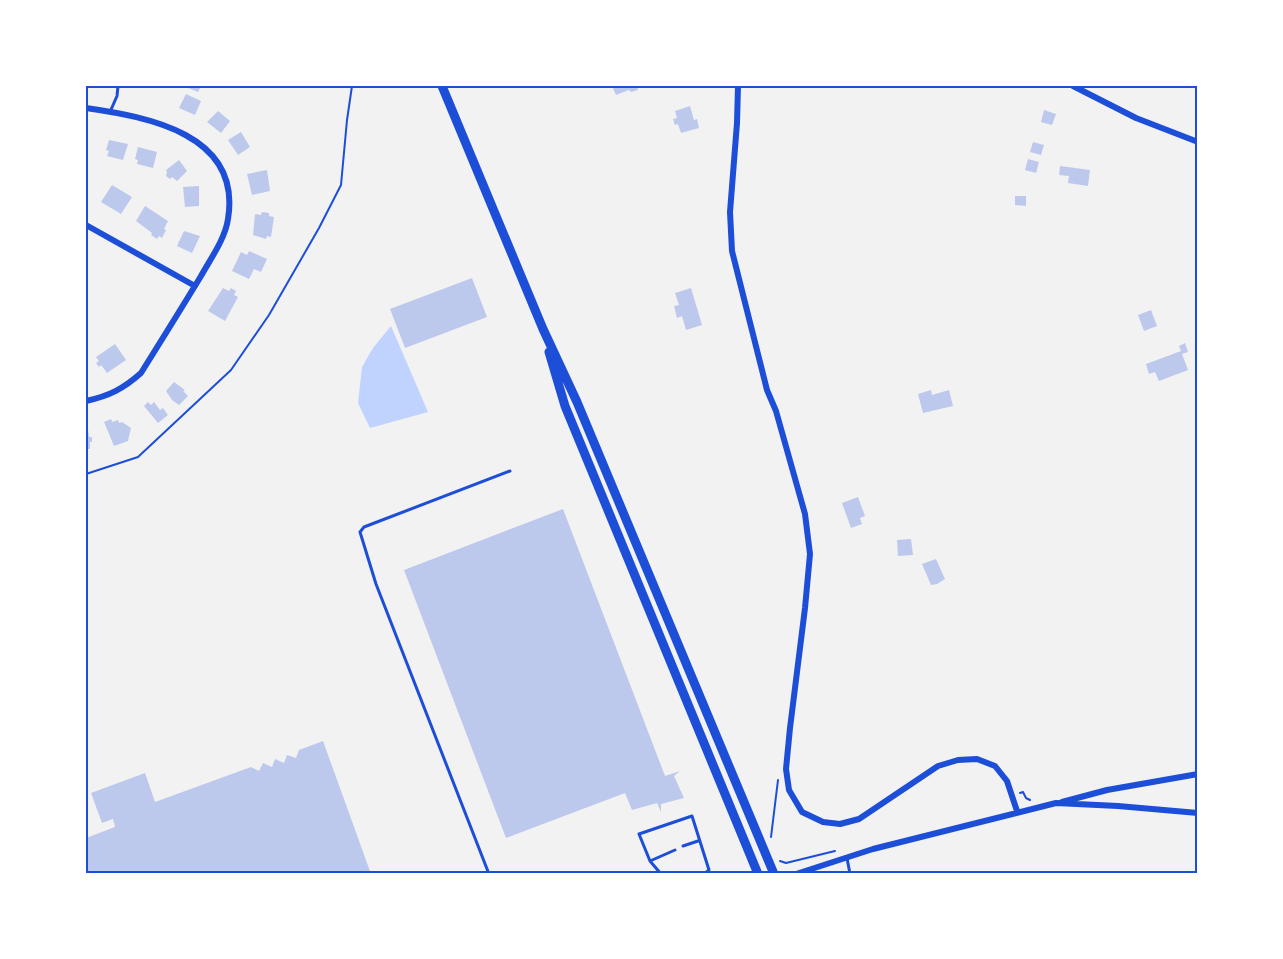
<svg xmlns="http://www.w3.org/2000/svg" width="1283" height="959" font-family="Raleway,sans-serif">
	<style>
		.water { fill: #bfd3fe }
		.building { fill: #bdc9ec }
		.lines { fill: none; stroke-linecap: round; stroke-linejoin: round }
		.path { stroke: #1d4ed8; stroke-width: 2 }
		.service { stroke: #1d4ed8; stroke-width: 3 }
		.minor { stroke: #1d4ed8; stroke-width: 6 }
		.primary { stroke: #1d4ed8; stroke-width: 9 }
		.neatline { fill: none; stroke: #1d4ed8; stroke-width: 2 }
	</style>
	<rect width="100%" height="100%" fill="#f2f2f2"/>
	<path class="water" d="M391,326l37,86 -58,16 -12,-25 4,-36 11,-19z"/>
	<path class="building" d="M183,86h18l-3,6z
		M612,86h25l1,4 -7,2 -2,-2 -13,5z
		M186,94l15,7 -6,14 -16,-7z
		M690,106l4,14 3,-1 2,9 -18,5 -3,-9 -3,1 -2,-6 4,-1 -2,-7z
		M1044,110l12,4 -4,11 -11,-3z
		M218,111l12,10 -9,12 -14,-11z
		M241,132l9,15 -12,8 -10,-15z
		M109,140l19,4 -5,16 -16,-4 2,-5 -3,-1z
		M1033,142l11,3 -3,10 -11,-3z
		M138,147l19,5 -4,16 -16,-4 1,-4 -3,-1z
		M1028,159l11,3 -3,11 -11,-3z
		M179,160l8,11 -10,10 -5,-4 -2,2 -4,-3 1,-4 -1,-2z
		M1060,166l30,4 -2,16 -20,-3 1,-7 -10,-1z
		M267,170l3,21 -18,4 -5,-21z
		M112,185l20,12 -11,17 -20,-12z
		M199,186v20l-14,1 -2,-20z
		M1015,196h11v10l-11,-1z
		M145,206l23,15 -4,8 2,1 -4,8 -3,-2 -2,3 -6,-4 1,-2 -16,-12z
		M262,212l7,1v3l5,1 -3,20 -4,-1 -1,3 -13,-4 2,-21 6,1z
		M184,231l16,5 -8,17 -15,-7z
		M249,251l18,8 -6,13 -7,-3 -5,10 -17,-8 9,-19 6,3z
		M472,278l15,39 -82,31 -15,-39z
		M223,288l6,3 2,-3 5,3 -2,4 4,2 -13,24 -17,-10z
		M691,288l11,37 -16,5 -4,-14 -5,2 -3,-12 5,-1 -4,-12z
		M1151,310l6,16 -13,5 -6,-16z
		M1185,343l3,9 -6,2 6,16 -29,11 -4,-9 -6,2 -3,-10 35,-13 -2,-5z
		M115,344l11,16 -19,13 -6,-8 -2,2 -3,-4 3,-2 -3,-4z
		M174,382l11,8 -2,1 5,5 -9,9 -7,-5 -6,-9z
		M931,390l1,5 17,-5 4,16 -30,7 -5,-19z
		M148,402l3,3 3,-3 6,8 3,-2 5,7 -10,8 -14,-17z
		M111,419l1,3 6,-2 1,3 3,-1 9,6 -3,13 -14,5 -10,-24z
		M86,430h2l1,7h3v5h-2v7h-4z
		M858,497l7,19 -5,2 2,6 -11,4 -9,-25z
		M563,509l102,267 15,-5 -6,5 10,22 -23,6v8l-4,-9 -25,7 -7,-17 -119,45 -102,-268z
		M911,539l2,16 -15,1 -1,-16z
		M936,559l9,20 -8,5 -6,1 -9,-21z
		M323,741l48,133h-282l-3,-10v-26l29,-11 -2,-8 -11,4 -11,-30 54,-20 10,29 96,-35 8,4 4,-8 9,4 3,-8 9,4 3,-8 9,3 3,-8z"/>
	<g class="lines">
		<path class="path" d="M86,474l52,-17 93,-87 38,-55 50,-87 22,-43 6,-65 5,-34
			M1020,793l3,-1 3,6 4,2
			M771,837l7,-57
			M780,861l6,2 49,-12"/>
		<path class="service" d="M110,112l7,-16 1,-10
			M683,846l15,-5
			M847,858l3,16
			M650,861l25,-11
			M489,874l-113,-290 -16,-52 4,-5 146,-56
			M661,874l-11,-13 -11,-27 53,-18 17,54 -5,4"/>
		<path class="minor" d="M738,86l-1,37 -7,89 2,39 35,139 9,21 29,103 5,40 -5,54 -15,120 -4,41 3,21 13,22 21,10 17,2 19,-5 79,-53 20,-6 19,-1 18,7 12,15 10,30
			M1073,86l63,32 62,24
			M86,108c62,9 156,26 142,111 -3,20 -17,39 -27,57 -20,33 -40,65 -60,97 -18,16 -32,23 -55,28
			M86,225l109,61
			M1062,802l45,-12 91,-16
			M796,874l77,-25 183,-46 62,3 80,7"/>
		<path class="primary" d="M442,86l101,243 34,73 197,472
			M549,352l16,54 193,468"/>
	</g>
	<rect width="1283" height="959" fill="none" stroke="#ffffff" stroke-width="174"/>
	<rect x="87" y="87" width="1109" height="785" class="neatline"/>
</svg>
